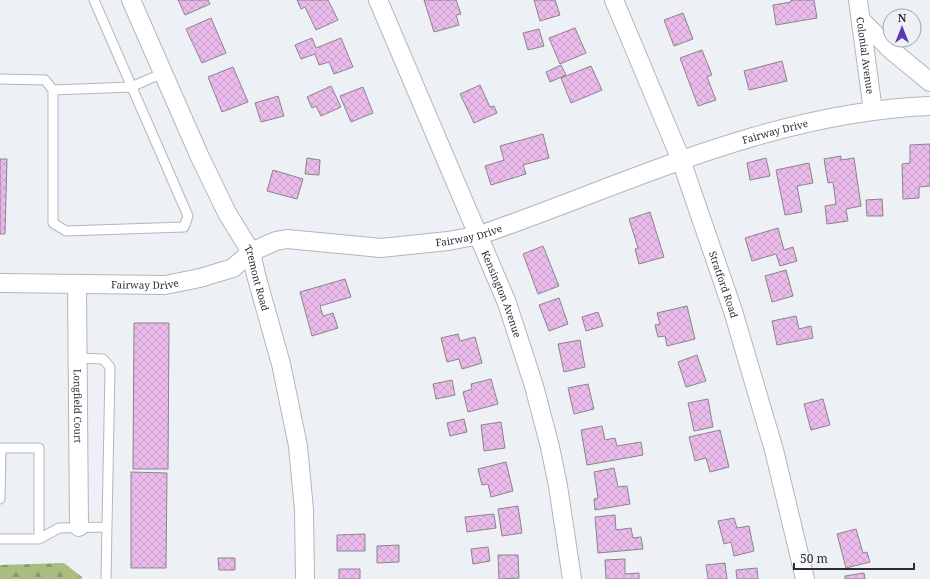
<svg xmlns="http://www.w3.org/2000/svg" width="930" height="579" font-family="'Noto Serif',serif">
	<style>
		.forest { fill: url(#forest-firs) }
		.building { fill: url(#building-cross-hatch); stroke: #898589 }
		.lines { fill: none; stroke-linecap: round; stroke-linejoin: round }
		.service-casing { stroke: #b2b6bb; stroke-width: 11 }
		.minor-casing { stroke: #b2b6bb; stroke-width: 20 }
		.service { stroke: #fff; stroke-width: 9 }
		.minor { stroke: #fff; stroke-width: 18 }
		.labels { text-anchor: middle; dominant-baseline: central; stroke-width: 3; stroke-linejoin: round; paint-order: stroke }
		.street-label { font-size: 10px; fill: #2c2d2f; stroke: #edf1f6 }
	</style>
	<defs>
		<pattern id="forest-firs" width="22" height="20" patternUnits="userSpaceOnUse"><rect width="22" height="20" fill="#aabd81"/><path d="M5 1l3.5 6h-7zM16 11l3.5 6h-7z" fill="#8b9a6a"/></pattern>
		<pattern id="building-cross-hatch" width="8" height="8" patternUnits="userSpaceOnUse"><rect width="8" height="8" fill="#eabbea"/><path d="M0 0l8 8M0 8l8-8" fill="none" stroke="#c9a1c9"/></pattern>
	</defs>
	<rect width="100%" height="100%" fill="#edf1f6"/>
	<path class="forest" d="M64,563l18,14v2h-82v-14z"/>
	<path class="building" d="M178,0h30l2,4 -25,11z
		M297,0h31l10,20 -22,10 -11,-23 -4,2z
		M424,0h32l5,14 -5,1 3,10 -25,7z
		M534,0h21l5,15 -20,6z
		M791,0h23l3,18 -41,7 -3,-20 18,-3z
		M683,13l10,26 -19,7 -10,-26z
		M211,18l15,35 -24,10 -16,-34z
		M575,28l11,25 -26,11 -11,-26z
		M539,29l5,17 -16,4 -5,-17z
		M312,38l4,10 25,-10 12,29 -19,7 -5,-12 -10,3 -4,-11 -14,5 -6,-14z
		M702,50l10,25 -5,2 9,23 -18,6 -18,-48z
		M782,61l5,20 -38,9 -5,-19z
		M561,65l5,10 -16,7 -4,-10z
		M591,66l11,24 -31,13 -10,-25z
		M233,67l15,35 -26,10 -14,-35z
		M480,85l10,22 4,-1 3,7 -23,10 -14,-29z
		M331,86l10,21 -20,9 -5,-10 -4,2 -5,-11z
		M363,87l10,26 -22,9 -11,-26z
		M278,96l6,20 -23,6 -6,-19z
		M543,134l6,24 -26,7 3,9 -35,11 -6,-19 19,-6 -4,-14z
		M930,144v42l-11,1v11l-16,1 -1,-35 8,-1v-18z
		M841,156v4l13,-2 7,48 -15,3 2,12 -21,3 -2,-18 11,-2 -3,-22 -5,1 -4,-24z
		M307,158l13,2 -1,15 -14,-1z
		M766,158l4,18 -20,4 -3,-17z
		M0,159h7l-2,75h-5z
		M809,163l4,20 -16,3 5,26 -17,3 -9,-45z
		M273,170l30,9 -6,20 -30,-8z
		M882,199l1,17h-16l-1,-16z
		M650,212l14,45 -25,7 -4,-15 3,-1 -9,-29z
		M778,228l6,22 9,-3 4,14 -17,5 -4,-12 -24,7 -7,-23z
		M543,246l16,40 -21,8 -15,-40z
		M786,270l7,26 -21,6 -7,-26z
		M345,279l6,18 -31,9 3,10 10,-3 5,15 -26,8 -12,-44z
		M559,298l9,26 -19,7 -10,-26z
		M687,306l8,33 -28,7 -2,-10 -7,1 -3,-12 5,-1 -3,-11z
		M598,312l5,14 -17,5 -4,-14z
		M796,316l3,13 12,-3 2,12 -36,7 -5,-24z
		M134,323h35l-1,146h-35z
		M458,334l2,7 15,-4 7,26 -20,6 -3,-10 -12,3 -6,-24z
		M580,340l5,27 -21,5 -6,-28z
		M697,355l9,26 -20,6 -8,-25z
		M491,379l7,25 -30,8 -5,-20 9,-3 -1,-5z
		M452,380l3,15 -19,4 -3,-15z
		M588,384l6,25 -20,5 -6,-26z
		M708,399l5,28 -19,4 -6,-28z
		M823,399l7,26 -19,5 -7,-26z
		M464,419l3,13 -17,4 -3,-13z
		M501,422l4,26 -21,3 -3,-26z
		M602,426l3,14 10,-2 2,8 24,-4 2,13 -56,10 -6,-35z
		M720,430l9,37 -19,5 -4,-14 -11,3 -6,-24z
		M506,462l7,29 -22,6 -3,-13 -6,1 -4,-16z
		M614,468l4,19 9,-1 3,18 -35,6 -1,-11 4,-1 -4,-26z
		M131,472l36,1 -1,95h-35z
		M518,506l4,27 -20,3 -4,-27z
		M494,514l2,14 -29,4 -2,-15z
		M615,515l1,15 15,-2 2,10 8,-1 2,12 -45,4 -3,-36z
		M734,518l3,10 12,-2 5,25 -20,5 -3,-14 -7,2 -6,-23z
		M856,529l7,24 4,-1 3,10 -24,6 -9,-34z
		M365,534v17h-28v-16z
		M399,545v17l-22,1v-17z
		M488,547l2,14 -17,3 -2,-15z
		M498,555h20l1,23 -20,1z
		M218,558h17v12h-16z
		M625,559v15l14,-1v6h-33l-1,-19z
		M725,563l2,16h-19l-2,-14z
		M757,568l1,11h-21l-1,-9z
		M339,569h21v10h-21z
		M864,573l1,6h-20v-3z"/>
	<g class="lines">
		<defs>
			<path id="service" d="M0,79l45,1 8,10v133l13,8 118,-4 4,-11 -94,-216
				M53,90l78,-3 32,-14
				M78,358l25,1 7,8 -4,212
				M0,499l1,-51h38v91
				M0,539h39l20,-11 48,-1"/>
			<g id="minor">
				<path id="s1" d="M131,0l68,155 28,58 24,39 5,23 25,89 17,82 6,64 1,69"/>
				<path id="s2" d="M378,0l129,303 27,83 16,61 8,39 14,93"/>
				<path id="s3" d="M614,0l67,160 52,151 41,139 31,129"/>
				<path id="s4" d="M858,0l15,111"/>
				<path d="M861,20l29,29 40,33"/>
				<path id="s5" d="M0,283l165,2 35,-7 33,-10 18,-16 25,-11 11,-2 94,9 67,-7 32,-6c147,-51 291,-123 450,-129"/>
				<path id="s6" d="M77,285l2,242"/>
			</g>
		</defs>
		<use href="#service" class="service-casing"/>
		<use href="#minor" class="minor-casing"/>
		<use href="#service" class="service"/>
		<use href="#minor" class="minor"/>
	</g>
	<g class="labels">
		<g class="street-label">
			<text stroke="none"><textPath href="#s4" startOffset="56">Colonial Avenue</textPath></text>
			<text stroke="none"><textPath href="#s5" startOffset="805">Fairway Drive</textPath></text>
			<text stroke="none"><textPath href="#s5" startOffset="481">Fairway Drive</textPath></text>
			<text stroke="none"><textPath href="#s1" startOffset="306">Tremont Road</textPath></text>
			<text stroke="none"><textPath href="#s5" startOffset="145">Fairway Drive</textPath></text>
			<text stroke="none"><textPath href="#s3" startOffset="305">Stratford Road</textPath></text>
			<text stroke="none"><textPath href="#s2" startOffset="319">Kensington Avenue</textPath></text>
			<text stroke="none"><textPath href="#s6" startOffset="121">Longfield Court</textPath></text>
		</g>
	</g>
	<g transform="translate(902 28)"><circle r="19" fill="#edf1f6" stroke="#a0a3a6"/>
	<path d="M0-3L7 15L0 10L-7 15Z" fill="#5e38b0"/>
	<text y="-6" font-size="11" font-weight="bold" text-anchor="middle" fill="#2c2d2f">N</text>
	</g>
	<path d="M794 563v6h120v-6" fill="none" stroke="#2c2d2f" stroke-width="2"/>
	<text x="800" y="563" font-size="12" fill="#2c2d2f" stroke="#edf1f6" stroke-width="3" paint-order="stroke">50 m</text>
</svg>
